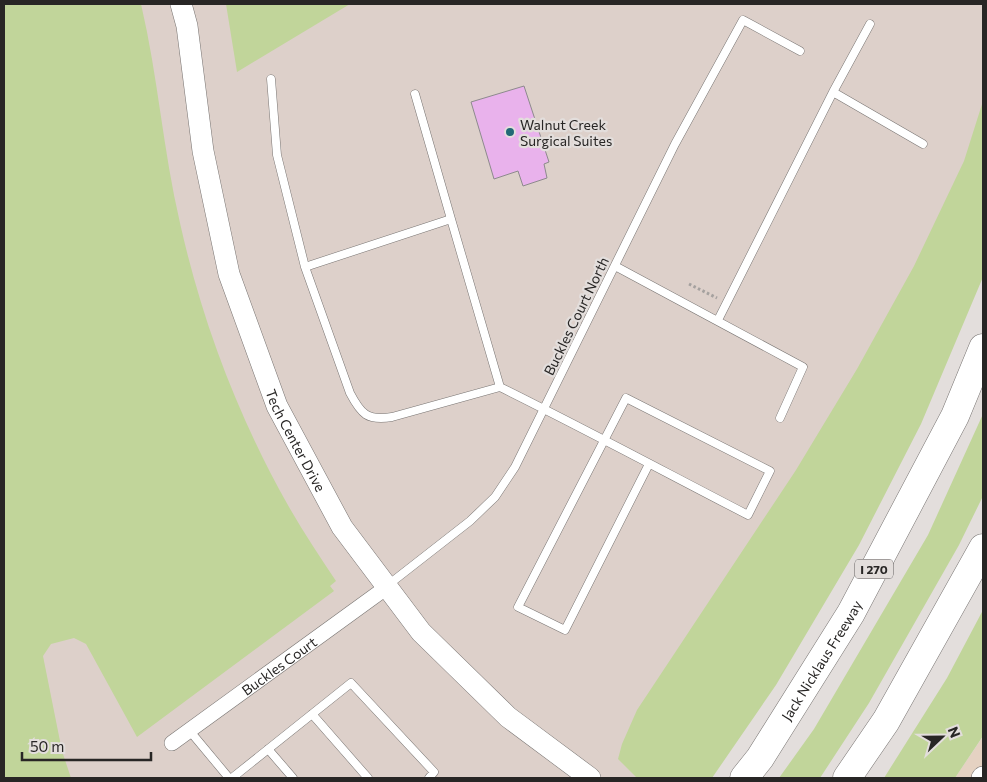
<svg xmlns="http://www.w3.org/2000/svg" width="987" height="782" font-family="Commissioner,sans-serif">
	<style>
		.commercial { fill: #e5d2c2 }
		.built { fill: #ddd0ca }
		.green { fill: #c1d59a }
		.building { fill: #e9b2ec; stroke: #8d8a8d }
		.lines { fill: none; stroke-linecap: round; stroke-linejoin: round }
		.lane-casing { stroke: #797573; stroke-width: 9 }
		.street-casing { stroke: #797573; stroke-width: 16 }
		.secondary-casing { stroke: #797573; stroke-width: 22 }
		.highway-casing { stroke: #797573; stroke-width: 29 }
		.path { stroke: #a5a19f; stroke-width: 3; stroke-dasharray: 2.5 2.5; stroke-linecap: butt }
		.lane { stroke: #fff; stroke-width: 8 }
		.street { stroke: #fff; stroke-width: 15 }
		.secondary { stroke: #fff; stroke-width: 21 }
		.highway { stroke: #fff; stroke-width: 28 }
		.poi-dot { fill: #216976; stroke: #e3dedc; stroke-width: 2 }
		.labels { text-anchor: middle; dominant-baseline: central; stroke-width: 4.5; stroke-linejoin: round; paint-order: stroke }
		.shield { fill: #e3dedc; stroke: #605d5c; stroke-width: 1 }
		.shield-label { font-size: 12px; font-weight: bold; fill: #282625 }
		.poi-label { font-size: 14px; fill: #282625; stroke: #e3dedc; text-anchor: start }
		.street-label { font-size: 14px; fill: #282625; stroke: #e3dedc }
	</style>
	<rect width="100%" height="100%" fill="#e3dedc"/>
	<path class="commercial" d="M983,736v42h-28l27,-40z"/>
	<path class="built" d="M4,4h979v159l-326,615h-622l-31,-101z"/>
	<path class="green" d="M4,4h137c17,72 22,147 39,219 22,99 59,196 109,284 15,26 31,50 47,74l-6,5 4,5 -197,146 -51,-93 -12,-6 -23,6 -8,12 19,95 9,27h-67z
		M226,4h124l-113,68z
		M983,101v176l-62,147 -62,121 -83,140 -64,93h-75l-19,-19 4,-15 15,-34 159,-240 61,-101 57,-103 50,-105z
		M983,414v82l-24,49 -90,158 -49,75h-41l35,-49 114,-194z
		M983,610v126l-28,42h-71l63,-100z"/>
	<path class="building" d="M524,86l25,76 -5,2 3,14 -24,8 -5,-15 -24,8 -23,-77z"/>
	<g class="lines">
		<defs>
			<path id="lane" d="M271,79l6,76 28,112
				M833,92l90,52
				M415,94l36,125
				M615,266l188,101 -23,51
				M718,320l115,-228 37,-68
				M500,387l-49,-168 -146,48 45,126c11,21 17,28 42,24l108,-30c83,41 165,85 248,128l22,-44 -144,-73 -108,209 47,23 84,-166
				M388,585l82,-64 25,-24 20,-30 160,-323 68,-124 57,31
				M312,714l56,64
				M189,730l40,48
				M268,749l25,29
				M232,778l119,-95 83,89 -5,6"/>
			<g id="street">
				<path id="s1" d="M172,743l215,-156"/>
			</g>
			<g id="secondary">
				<path id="s2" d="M181,4l6,22 16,125 26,123 48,132 65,121 79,105 87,85 82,61"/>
				<path d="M982,778l1,-1"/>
			</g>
			<g id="highway">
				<path id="s3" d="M744,778l16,-20 91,-145 104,-197 28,-68"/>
				<path d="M847,778l39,-57 97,-173"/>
			</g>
		</defs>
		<use href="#lane" class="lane-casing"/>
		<use href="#street" class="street-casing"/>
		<use href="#secondary" class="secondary-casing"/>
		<use href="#highway" class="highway-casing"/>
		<path class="path" d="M689,284l28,14"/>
		<use href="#lane" class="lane"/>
		<use href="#street" class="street"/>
		<use href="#secondary" class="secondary"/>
		<use href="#highway" class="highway"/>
	</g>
	<circle class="poi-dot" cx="510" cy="132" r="5"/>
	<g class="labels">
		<rect class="shield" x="855" y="559.5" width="38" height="19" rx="4"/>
		<g class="shield-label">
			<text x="874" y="569">I 270</text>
		</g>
		<g class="poi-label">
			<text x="520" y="124">Walnut Creek<tspan x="520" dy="16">Surgical Suites</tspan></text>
		</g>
		<g class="street-label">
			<text transform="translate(576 316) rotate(-64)">Buckles Court North</text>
			<text stroke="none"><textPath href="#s2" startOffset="454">Tech Center Drive</textPath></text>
			<text stroke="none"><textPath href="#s3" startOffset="141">Jack Nicklaus Freeway</textPath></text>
			<text stroke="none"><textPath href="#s1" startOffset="132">Buckles Court</textPath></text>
		</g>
	</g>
	<rect width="987" height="782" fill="none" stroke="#282625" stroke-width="10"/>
	<g transform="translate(942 737) rotate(68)" stroke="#e3dedc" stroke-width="4" paint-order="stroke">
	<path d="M0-4L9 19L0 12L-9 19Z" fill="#282625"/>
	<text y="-8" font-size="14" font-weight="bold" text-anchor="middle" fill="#282625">N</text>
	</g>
	<path d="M22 752v8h129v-8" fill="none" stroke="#282625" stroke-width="2.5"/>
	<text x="30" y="752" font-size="15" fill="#282625" stroke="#e3dedc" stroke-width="4" paint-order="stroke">50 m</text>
</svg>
